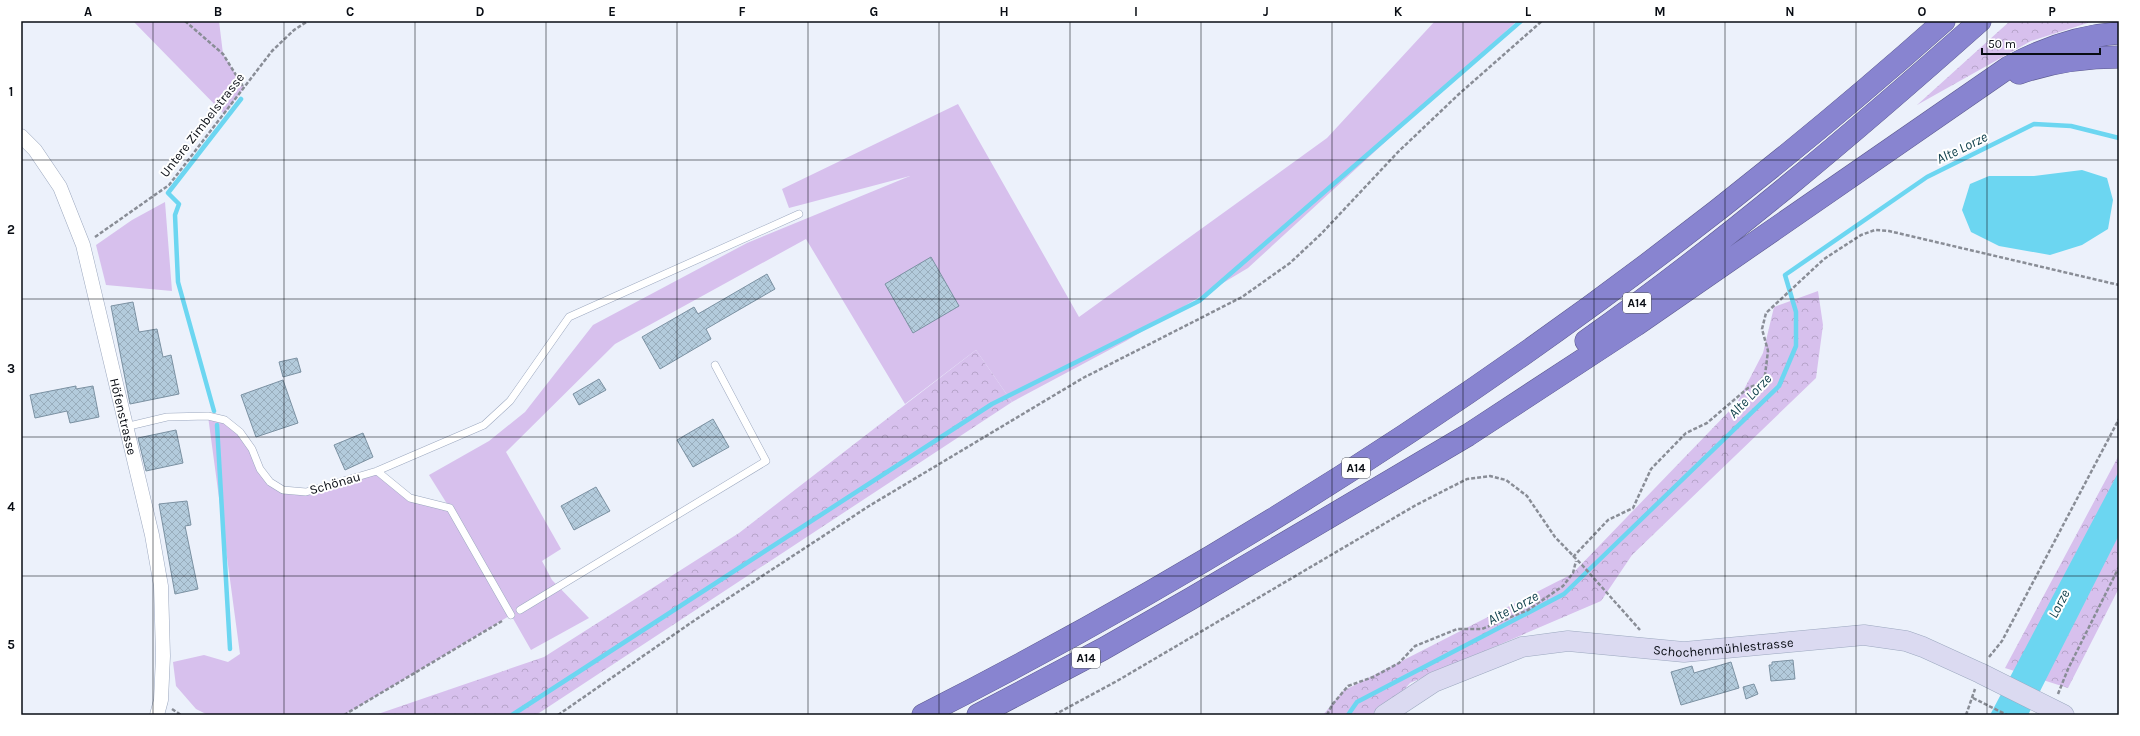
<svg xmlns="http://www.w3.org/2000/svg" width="2140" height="736" font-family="Karla,sans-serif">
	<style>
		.grass { fill: #d7c0ed }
		.forest { fill: url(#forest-crowns) }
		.water { fill: #6cd6f1 }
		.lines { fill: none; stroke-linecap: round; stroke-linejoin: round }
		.stream { stroke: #6cd6f1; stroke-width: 4.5 }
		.building { fill: url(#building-cross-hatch); stroke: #7b91a2 }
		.lane-casing { stroke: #9ca8bf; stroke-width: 8 }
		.street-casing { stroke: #9ca8bf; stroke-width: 15 }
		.secondary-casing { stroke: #9ca8bf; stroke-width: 21 }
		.highway-casing { stroke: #5c5a8e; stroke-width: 23 }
		.path { stroke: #898d96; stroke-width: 2.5; stroke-dasharray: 4 2; stroke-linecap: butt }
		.lane { stroke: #fff; stroke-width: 7 }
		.street { stroke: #fff; stroke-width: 14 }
		.secondary { stroke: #dbdaf1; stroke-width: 20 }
		.highway { stroke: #8884d0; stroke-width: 22 }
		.grid { fill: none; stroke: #090d14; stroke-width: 1; stroke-opacity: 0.55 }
		.labels { text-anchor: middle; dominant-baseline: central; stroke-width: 4; stroke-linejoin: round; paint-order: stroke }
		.shield { fill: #fff; stroke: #53565a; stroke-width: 1 }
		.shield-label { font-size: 12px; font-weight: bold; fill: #090d14 }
		.street-label { font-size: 13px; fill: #090d14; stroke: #fff }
		.water-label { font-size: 14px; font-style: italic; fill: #12424d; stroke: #fff }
		.neatline { fill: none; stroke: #090d14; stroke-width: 1.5 }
		.grid-label { font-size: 13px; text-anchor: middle; font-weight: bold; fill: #090d14 }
	</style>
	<defs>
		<pattern id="forest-crowns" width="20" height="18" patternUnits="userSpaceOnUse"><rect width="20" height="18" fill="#d7c0ed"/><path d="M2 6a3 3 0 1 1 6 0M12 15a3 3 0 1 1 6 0" fill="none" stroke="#b7a4ca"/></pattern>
		<pattern id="building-cross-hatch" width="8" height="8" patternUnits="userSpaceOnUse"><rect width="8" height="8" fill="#b3cbdc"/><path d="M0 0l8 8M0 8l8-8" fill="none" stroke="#99adbc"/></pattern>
	</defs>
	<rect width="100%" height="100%" fill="#ecf1fb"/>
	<path class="grass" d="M133,21h86l4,33 21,34 -20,26z
		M1435,21h82l-269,247 -122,73 -114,61 -36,-52 -71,54 -99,-165 -191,105 -109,108 55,97 -19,12 10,19 37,38 -58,32 -20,-35 -167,100h-136l-12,-6 -20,-23 -3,-24 31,-7 24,7 12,-8 -32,-238 17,4 15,12 20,37 23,21 23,2 71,-21 33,27 39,9 -20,-32 60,-34 36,-29 68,-87 154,-82 163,-67 -121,32 -7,-19 176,-85 121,213 248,-179z
		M165,202l7,89 -66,-6 -10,-40 36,-25z"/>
	<path class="forest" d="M2010,21h84l-63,20 -114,64z
		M1818,291l5,34 -7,53 -184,177 -31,46 -191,82 -28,32h-59l20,-24 229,-117 165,-171 26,-50 11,-46z
		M976,350l36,52 -476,313h-161l169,-58 195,-124z
		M2119,455v133l-51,100 -63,-20z"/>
	<path class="water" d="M2082,170l25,8 6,22 -5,29 -26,16 -32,10 -51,-9 -28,-14 -9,-22 8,-26 19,-8h45z
		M2119,471v64l-91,180h-38z"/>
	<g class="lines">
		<path class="stream" d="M214,411l-36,-129 -3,-67 4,-11 -11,-11 73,-94
			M217,425l13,224
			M512,715l480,-311 207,-103 322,-280
			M1348,715l9,-13 207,-108 215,-208 17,-40v-34l-11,-37 142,-98 107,-53 37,2 48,12"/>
	</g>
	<path class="building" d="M931,257l28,49 -46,27 -28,-49z
		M767,274l8,15 -69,40 5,10 -51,30 -18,-32 52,-30 4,7z
		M133,302l6,30 18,-3 6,28 8,-2 8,39 -49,10 -19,-98z
		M297,358l4,14 -18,5 -4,-15z
		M599,379l7,11 -27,15 -6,-11z
		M283,380l15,43 -42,14 -15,-42z
		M76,386v3l17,-3 6,31 -29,6 -3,-12 -32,7 -5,-23z
		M713,419l16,28 -36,20 -16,-27z
		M176,430l7,33 -37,8 -8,-33z
		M363,433l10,24 -28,13 -11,-25z
		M596,487l14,24 -36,19 -13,-24z
		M187,501l4,24 -6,1 13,63 -23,5 -16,-90z
		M1793,660l2,19 -24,2 -2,-16h3v-3z
		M1731,662l8,26 -58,17 -10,-33 21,-6 2,7z
		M1754,684l4,10 -12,5 -3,-12z"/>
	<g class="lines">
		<defs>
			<path id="lane" d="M125,427l42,-10 41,-1 17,4 15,12 12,17 8,20 10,13 13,8 23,2 71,-21 107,-46 26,-24 59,-84 230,-103
				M377,471l33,27 40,10 61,107
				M520,610l246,-149 -51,-96"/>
			<g id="street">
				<path id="s1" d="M21,136l14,14 25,37 23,58 69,290 9,51 2,70 -2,44 -4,15"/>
			</g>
			<g id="secondary">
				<path id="s2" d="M1384,715l50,-33 88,-35 46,-6 116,11 180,-17 42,6 17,6 57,26 84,42"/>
			</g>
			<path id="highway" d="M2019,73c32,-11 66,-16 100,-16
				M1586,341c138,-98 268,-208 394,-320
				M923,715c368,-187 712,-419 1021,-694
				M978,715l125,-66 89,-51 276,-163 168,-110 373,-258c35,-19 70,-31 110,-34"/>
		</defs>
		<use href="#lane" class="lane-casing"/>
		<use href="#street" class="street-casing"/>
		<use href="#secondary" class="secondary-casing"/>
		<use href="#highway" class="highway-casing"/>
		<path class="path" d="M185,21l38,33 21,34
			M95,237l74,-52 103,-134 22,-21 14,-9
			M1573,557l35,-37 25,-12 18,-39 35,-36 21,-10 41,-35 10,-4 7,-9 3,-24 -6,-22 4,-16 58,-54 37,-24 14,-5 14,1 230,54
			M1989,657l13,-16 117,-222
			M2058,694l10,-25 51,-102
			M1973,698l34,17
			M172,709l9,6
			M344,715l158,-94
			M558,715l137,-95 174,-114 214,-128 159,-81 48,-34 31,-29 77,-82 61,-58 83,-73
			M1054,715l63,-34 299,-176 51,-26 23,-3 16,4 21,16 28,41 28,29 57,64
			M1327,715l5,-10 16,-19 25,-9 26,-14 16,-17 42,-17h25l46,-19 35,-24 10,-13 3,-12
			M1966,715l9,-26"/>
		<use href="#lane" class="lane"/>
		<use href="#street" class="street"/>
		<use href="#secondary" class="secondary"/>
		<use href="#highway" class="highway"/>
	</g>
	<path class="grid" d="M153,21v694M284,21v694M415,21v694M546,21v694M677,21v694M808,21v694M939,21v694M1070,21v694M1201,21v694M1332,21v694M1463,21v694M1594,21v694M1725,21v694M1856,21v694M1987,21v694M21,160h2098M21,299h2098M21,437h2098M21,576h2098"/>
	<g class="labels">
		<g class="shield">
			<rect x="1623" y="293" width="28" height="20" rx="3"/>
			<rect x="1342" y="458" width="28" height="20" rx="3"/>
			<rect x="1072" y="648" width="28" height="20" rx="3"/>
		</g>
		<g class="shield-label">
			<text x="1637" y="303">A14</text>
			<text x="1356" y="468">A14</text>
			<text x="1086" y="658">A14</text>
		</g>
		<g class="street-label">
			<text transform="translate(202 125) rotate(-52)">Untere Zimbelstrasse</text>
			<text stroke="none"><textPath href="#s1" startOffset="303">Höfenstrasse</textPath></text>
			<text transform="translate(335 483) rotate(-16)">Schönau</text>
			<text stroke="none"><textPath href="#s2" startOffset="357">Schochenmühlestrasse</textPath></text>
		</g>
		<g class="water-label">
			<text transform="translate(1962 148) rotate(-26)">Alte Lorze</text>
			<text transform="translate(1750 396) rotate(-46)">Alte Lorze</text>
			<text transform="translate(2059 604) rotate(-62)">Lorze</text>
			<text transform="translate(1513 608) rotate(-28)">Alte Lorze</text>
		</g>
	</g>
	<rect width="2140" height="736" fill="none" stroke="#ffffff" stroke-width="44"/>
	<path d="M1982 48v6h118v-6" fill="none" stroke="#090d14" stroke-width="2"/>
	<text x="1988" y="48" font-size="12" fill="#090d14" stroke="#ffffff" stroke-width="3" paint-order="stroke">50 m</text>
	<rect x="22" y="22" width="2096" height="692" class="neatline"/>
	<g class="grid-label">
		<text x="88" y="16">A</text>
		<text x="218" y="16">B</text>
		<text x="350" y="16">C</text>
		<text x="480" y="16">D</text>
		<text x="612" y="16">E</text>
		<text x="742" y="16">F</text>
		<text x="874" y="16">G</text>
		<text x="1004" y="16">H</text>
		<text x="1136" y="16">I</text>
		<text x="1266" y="16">J</text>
		<text x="1398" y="16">K</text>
		<text x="1528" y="16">L</text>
		<text x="1660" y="16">M</text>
		<text x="1790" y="16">N</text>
		<text x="1922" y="16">O</text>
		<text x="2052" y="16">P</text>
		<text x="11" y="96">1</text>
		<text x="11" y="234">2</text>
		<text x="11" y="373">3</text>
		<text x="11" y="511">4</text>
		<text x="11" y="649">5</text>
	</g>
</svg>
